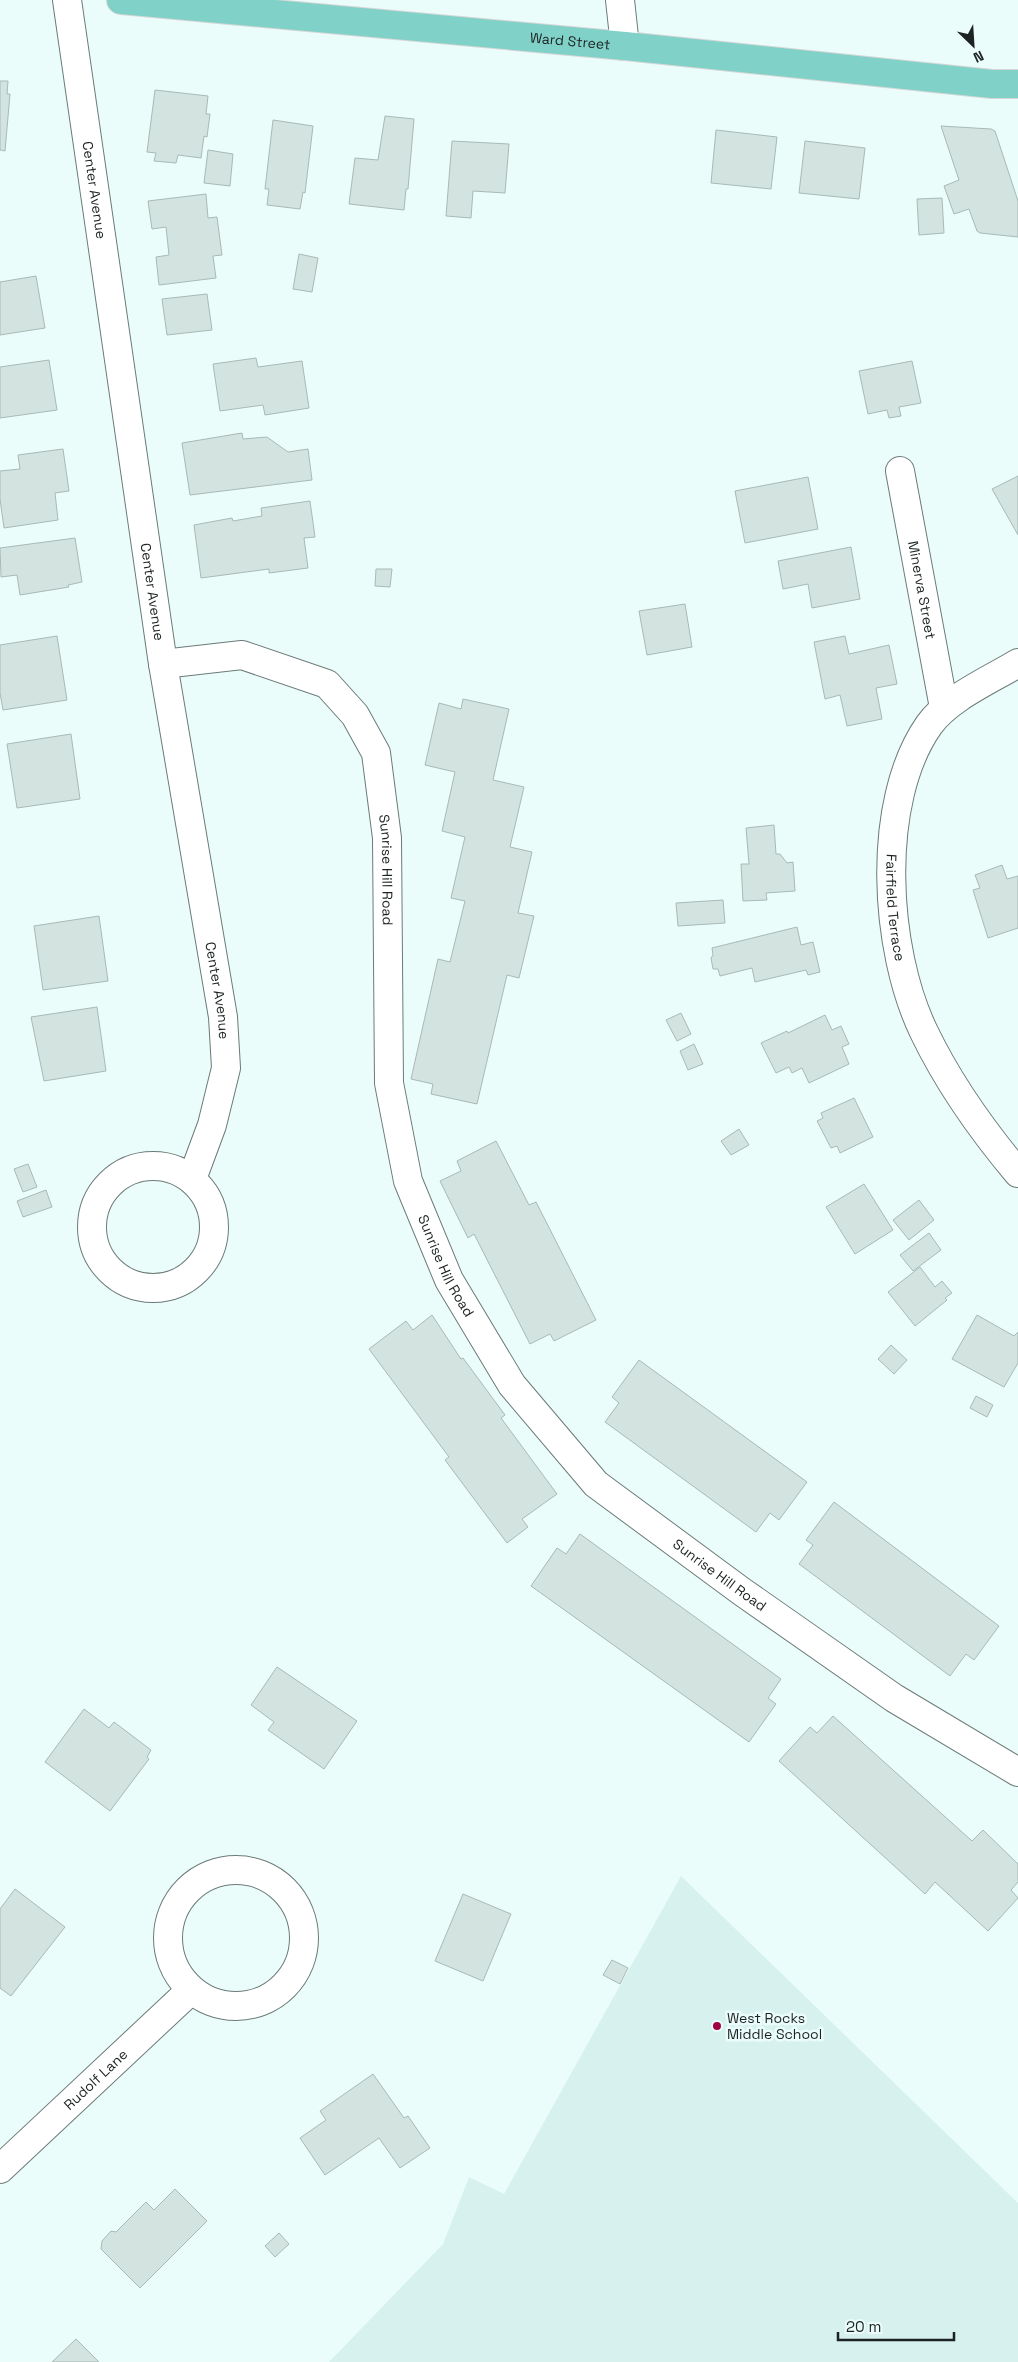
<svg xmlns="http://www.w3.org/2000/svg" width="1018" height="2362" font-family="'Space Grotesk',sans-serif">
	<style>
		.built { fill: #d7f2ee }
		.building { fill: #d2e3e0; stroke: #a8b9b6 }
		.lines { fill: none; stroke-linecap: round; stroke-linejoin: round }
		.minor-casing { stroke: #6b7b78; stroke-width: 30 }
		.major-casing { stroke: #d6d7d7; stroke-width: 30 }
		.minor { stroke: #fff; stroke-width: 28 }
		.major { stroke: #80d1c8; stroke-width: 28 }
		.poi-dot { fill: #9f0143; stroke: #ebfdfa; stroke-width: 2 }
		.labels { text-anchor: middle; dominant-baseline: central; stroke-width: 5; stroke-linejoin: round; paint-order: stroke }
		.street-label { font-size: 14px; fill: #1d2322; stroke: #ebfdfa }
		.poi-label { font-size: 14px; fill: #1d2322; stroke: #ebfdfa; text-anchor: start }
	</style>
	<rect width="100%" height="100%" fill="#ebfdfa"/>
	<path class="built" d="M681,1876l337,327v159h-689l114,-118 26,-67 35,17z"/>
	<path class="building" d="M0,81h8l-1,13h3l-5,57 -5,-1z
		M155,90l53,6 -2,18h4l-3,23 -3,-1 -3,22 -23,-3 -2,8 -22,-2 2,-8 -9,-1z
		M385,116l29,3 -6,70h-2l-2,21 -55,-6 6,-46 23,2z
		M273,120l40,6 -8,67 -2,-1 -3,17 -33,-4 2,-16h-4z
		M941,126l50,3 4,2 23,70v36l-38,-4 -3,-2 -8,-22 -15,5 -10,-28 15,-6z
		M716,130l61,7 -6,52 -60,-6z
		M452,141l57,3 -4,49 -32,-2 -2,27 -25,-2z
		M805,141l60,7 -6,51 -60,-6z
		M208,150l25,4 -3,32 -26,-3z
		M206,194l2,24 9,-1 5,38 -9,1 3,22 -57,7 -3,-28 13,-2 -3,-28 -14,2 -4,-28z
		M942,198l2,35 -25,2 -2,-36z
		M299,254l19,4 -6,34 -19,-3z
		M36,276l9,52 -45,7v-53z
		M207,294l5,36 -45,5 -5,-36z
		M256,358l2,9 44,-6 7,47 -44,7 -2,-10 -43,6 -7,-47z
		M49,360l8,50 -57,8v-51z
		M912,361l9,42 -22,4 2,9 -12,2 -2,-8 -19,4 -9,-43z
		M242,433l1,6 24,-2 21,15 20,-3 4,31 -122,15 -8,-52z
		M63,449l6,42 -14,2 3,27 -54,8 -4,-29v-28l20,-2 -2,-14z
		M1018,476v59l-26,-46z
		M808,477l10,52 -73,14 -10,-52z
		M310,501l5,36 -11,1 4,30 -39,5v-4l-68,9 -7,-53 38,-7 1,3 29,-5 -1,-8z
		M75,538l7,44 -14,3 1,2 -49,8 -3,-20 -16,2 -1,-29z
		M851,547l9,52 -48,9 -4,-24 -25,5 -5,-28z
		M376,569h16l-2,18 -15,-1z
		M685,604l7,43 -45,8 -8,-44z
		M57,636l10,64 -64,10 -3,-17v-48z
		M845,636l4,18 40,-9 8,39 -21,4 6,31 -35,7 -7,-31 -15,4 -11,-57z
		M463,699l46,10 -16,71 31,7 -14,60 22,5 -14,61 16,3 -15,62 -12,-3 -30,129 -46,-10 2,-10 -22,-5 27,-120 12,3 15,-61 -14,-3 14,-61 -23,-6 13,-59 -30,-7 14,-62 22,6z
		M71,734l9,65 -63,9 -10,-64z
		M774,825l2,29h4l7,9 6,-1 2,29 -29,2 1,7 -24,1 -2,-37h8l-3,-36z
		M1002,865l5,14 11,-3v52l-30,10 -15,-48 7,-2 -5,-13z
		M723,900l2,23 -47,3 -2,-23z
		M99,916l9,65 -65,9 -9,-64z
		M797,927l4,18 12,-3 7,30 -12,3 -2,-5 -51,12 -3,-14 -32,8 -2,-7h-5l-2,-11 2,-3 -1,-7z
		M97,1007l9,64 -62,10 -13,-64z
		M681,1013l10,21 -14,7 -11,-21z
		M825,1015l7,15 9,-4 8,18 -7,3 7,17 -40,19 -7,-15 -10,5 -3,-6 -13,6 -15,-30 26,-12 1,2z
		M694,1044l9,20 -15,6 -8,-19z
		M854,1098l19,39 -33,16 -3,-7 -6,2 -14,-27 6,-3 -2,-5z
		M739,1129l10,16 -18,10 -10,-14z
		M496,1141l33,64 7,-3 60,118 -42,21 -4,-7 -20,10 -56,-110 -6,4 -28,-57 21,-10 -4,-10z
		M28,1164l9,23 -14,5 -9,-23z
		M864,1184l29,46 -38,24 -29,-47z
		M46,1190l6,17 -29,10 -6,-16z
		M919,1200l15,20 -25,20 -16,-20z
		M929,1233l12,17 -28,21 -13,-16z
		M920,1267l15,20 7,-6 10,12 -7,5 2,2 -32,26 -27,-34z
		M432,1315l29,44 2,-1 42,57 -4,3 56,76 -35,25 6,8 -21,16 -62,-83 4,-3 -80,-108 37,-28 7,9z
		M977,1315l37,21 4,-4v31l-14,24 -52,-28z
		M891,1345l16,15 -13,14 -16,-15z
		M639,1360l168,122 -28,38 -9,-7 -14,19 -151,-110 14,-19 -7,-6z
		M976,1396l17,9 -6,12 -17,-9z
		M834,1502l165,124 -25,34 -8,-6 -16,22 -151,-112 14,-19 -7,-5z
		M580,1534l201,145 -13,19 8,6 -27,38 -218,-156 26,-38 9,6z
		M277,1667l80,54 -33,48 -56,-39 6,-8 -23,-17z
		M84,1709l25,19 5,-6 37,28 -4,7 2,2 -39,52 -65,-49z
		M833,1716l139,125 11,-11 35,34v18l-7,8 7,8 -30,33 -53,-49 -10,12 -146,-133 31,-34 7,6z
		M15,1889l50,38 -54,69 -11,-8v-79z
		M463,1894l48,20 -28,67 -48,-20z
		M612,1960l16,8 -8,16 -17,-9z
		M373,2074l31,44 4,-2 22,32 -30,20 -21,-30 -54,37 -25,-37 26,-18 -6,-9z
		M175,2189l32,32 -67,67 -39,-39 1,-8 9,-10 5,1 30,-30 8,8z
		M279,2233l10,11 -14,13 -10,-11z
		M76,2339l23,23h-47z"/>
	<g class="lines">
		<defs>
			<g id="minor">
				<path id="s1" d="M67,0l96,664 60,353 3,51 -14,57 -20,54"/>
				<path d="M620,0l5,46"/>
				<path id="s2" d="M900,471l44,237"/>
				<path id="s3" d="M1018,663c-28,17 -70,35 -89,62 -54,77 -45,225 -5,307 25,52 57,97 94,141"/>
				<path id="s4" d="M163,664l79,-9 85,29 28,31 21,38 11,85 2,245 19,98 41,99 63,105 84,99 145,107 153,107 124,74"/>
				<circle cx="153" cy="1227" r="61"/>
				<circle cx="236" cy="1938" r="68"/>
				<path id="s5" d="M0,2169l191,-179"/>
			</g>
			<g id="major">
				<path id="s6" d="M121,0l504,46 367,38h26"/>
			</g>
		</defs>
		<use href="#minor" class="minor-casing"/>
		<use href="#major" class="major-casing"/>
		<use href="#minor" class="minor"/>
		<use href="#major" class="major"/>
	</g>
	<circle class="poi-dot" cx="717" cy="2026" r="5"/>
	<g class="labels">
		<g class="street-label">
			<text stroke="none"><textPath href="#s6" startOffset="451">Ward Street</textPath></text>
			<text stroke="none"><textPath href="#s1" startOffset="192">Center Avenue</textPath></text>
			<text stroke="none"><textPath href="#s2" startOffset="121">Minerva Street</textPath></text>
			<text stroke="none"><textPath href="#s1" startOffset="598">Center Avenue</textPath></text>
			<text stroke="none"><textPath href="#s4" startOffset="372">Sunrise Hill Road</textPath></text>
			<text stroke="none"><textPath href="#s3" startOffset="299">Fairfield Terrace</textPath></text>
			<text stroke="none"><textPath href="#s1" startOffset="1002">Center Avenue</textPath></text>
			<text stroke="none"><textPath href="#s4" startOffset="778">Sunrise Hill Road</textPath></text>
			<text stroke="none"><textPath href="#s4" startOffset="1198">Sunrise Hill Road</textPath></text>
			<text stroke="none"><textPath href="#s5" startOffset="131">Rudolf Lane</textPath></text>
		</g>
		<g class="poi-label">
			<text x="727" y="2018">West Rocks<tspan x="727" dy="16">Middle School</tspan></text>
		</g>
	</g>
	<g transform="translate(973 45) rotate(155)" stroke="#ebfdfa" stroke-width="4" paint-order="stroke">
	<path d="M0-4L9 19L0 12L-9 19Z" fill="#1d2322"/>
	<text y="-8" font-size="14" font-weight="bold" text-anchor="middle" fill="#1d2322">N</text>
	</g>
	<path d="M838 2332v8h116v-8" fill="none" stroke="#1d2322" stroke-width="2.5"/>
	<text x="846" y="2332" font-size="15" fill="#1d2322" stroke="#ebfdfa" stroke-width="4" paint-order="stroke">20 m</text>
</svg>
